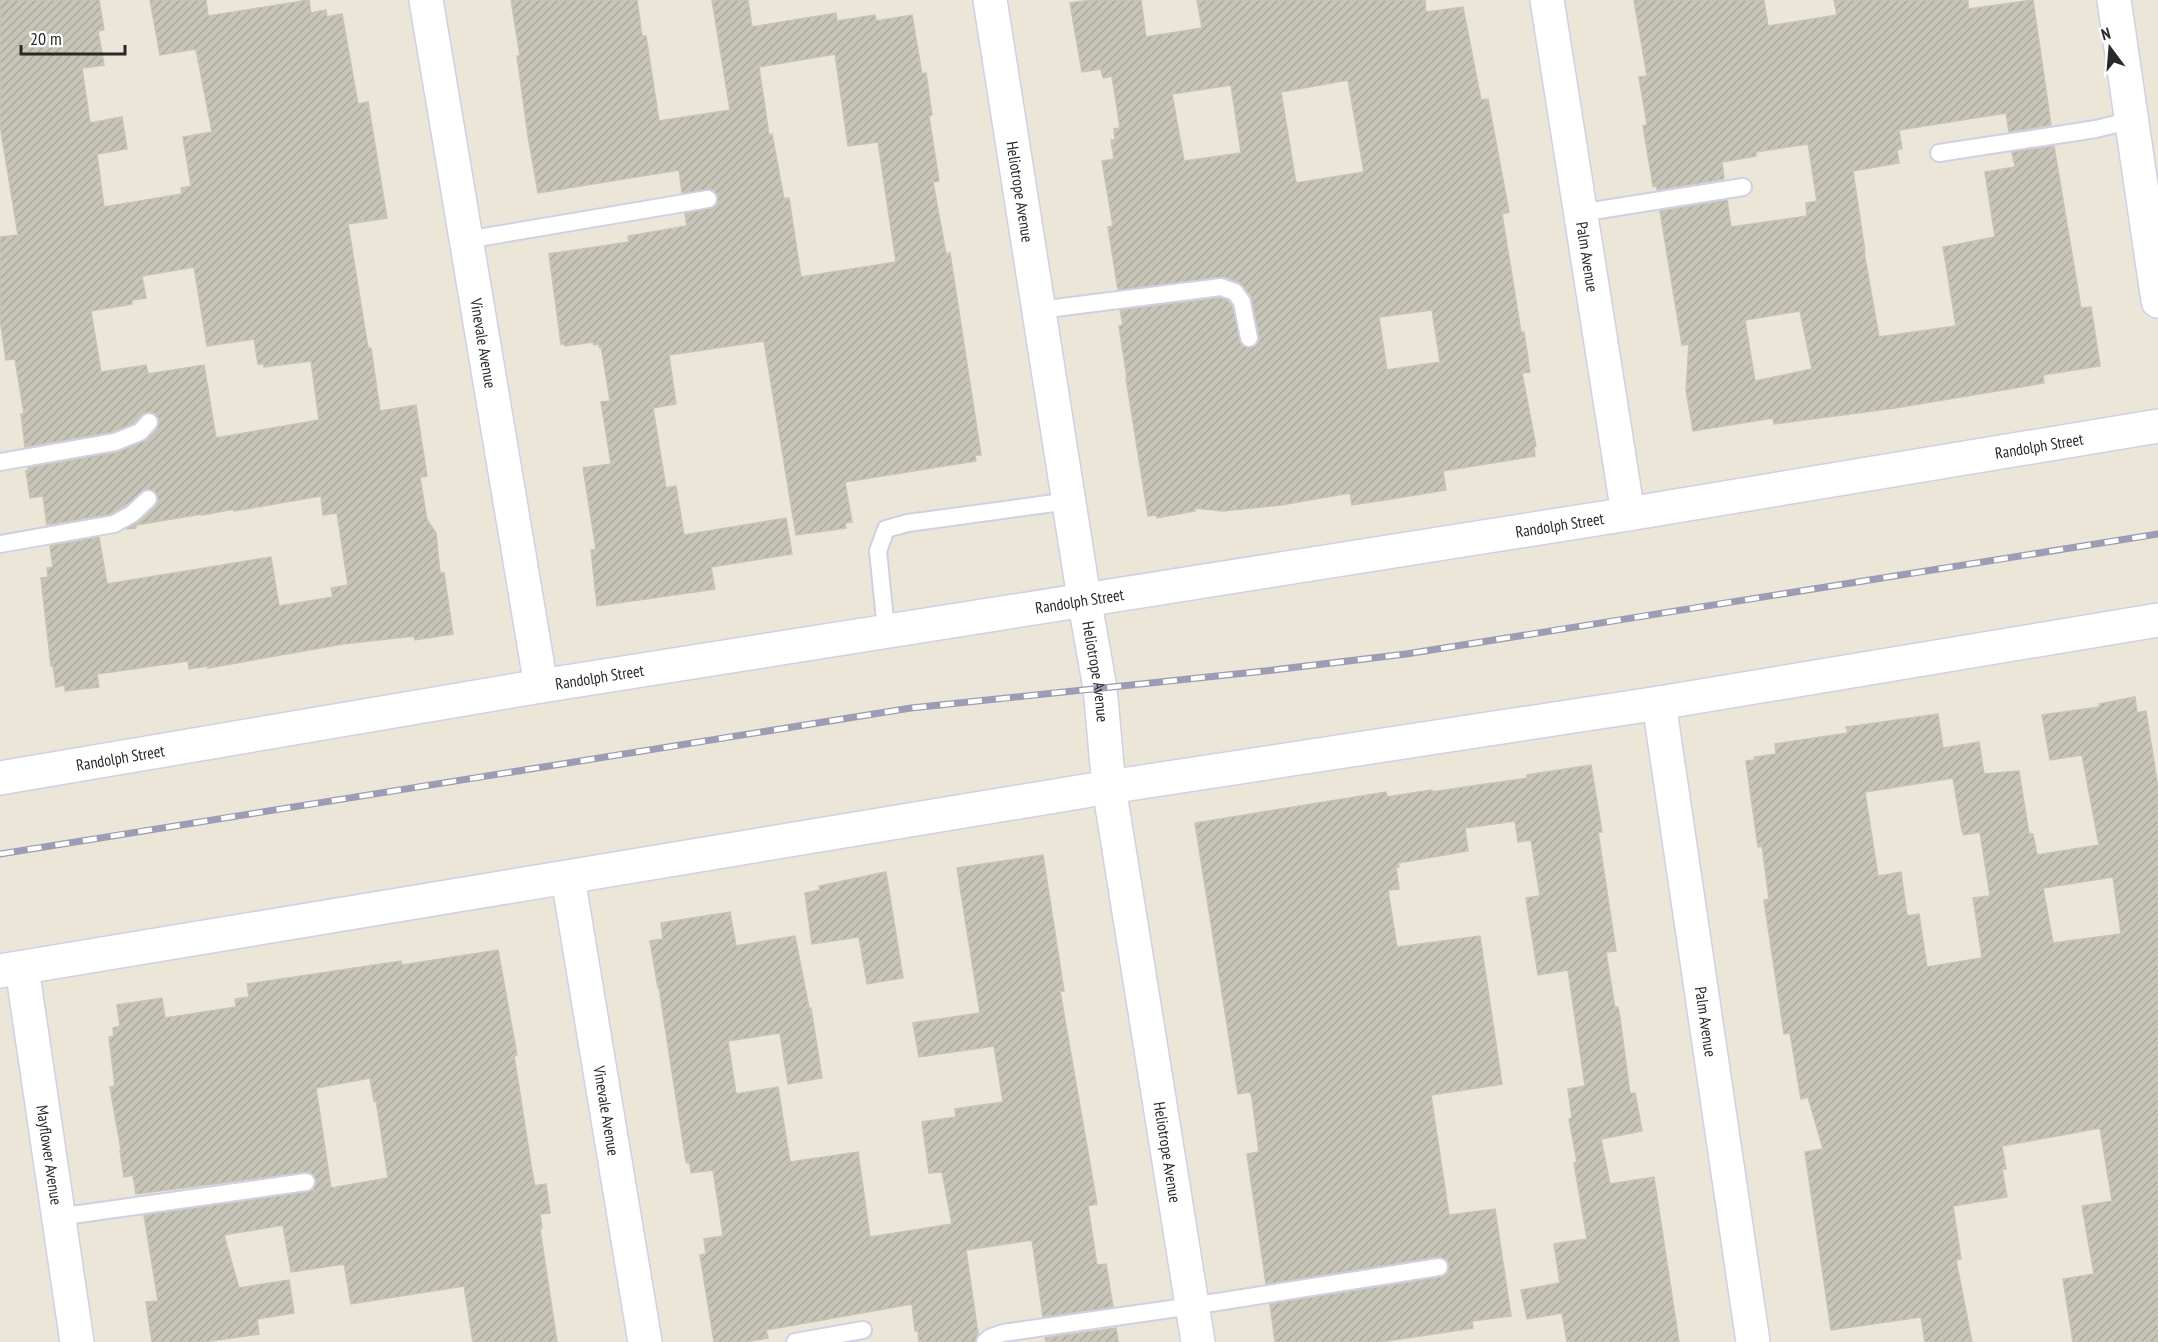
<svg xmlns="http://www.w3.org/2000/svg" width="2158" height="1342" font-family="'PT Sans Narrow',sans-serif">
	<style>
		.building { fill: url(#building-hatch); stroke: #c8c3b3; stroke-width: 1.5; fill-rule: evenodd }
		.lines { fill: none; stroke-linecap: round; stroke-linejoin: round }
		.lane-casing { stroke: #cfd0e3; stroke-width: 20 }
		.street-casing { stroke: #cfd0e3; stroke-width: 36 }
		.secondary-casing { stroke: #cfd0e3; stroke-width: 36 }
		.lane { stroke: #fff; stroke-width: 16 }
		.street { stroke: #fff; stroke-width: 33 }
		.secondary { stroke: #fff; stroke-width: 33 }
		.rail-casing { stroke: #9c9db5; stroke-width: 7 }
		.rail { stroke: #fff; stroke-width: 4.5; stroke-dasharray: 14; stroke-linecap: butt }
		.labels { text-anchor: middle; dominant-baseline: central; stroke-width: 5; stroke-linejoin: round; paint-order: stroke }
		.street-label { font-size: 16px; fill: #292929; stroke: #fff }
	</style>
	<defs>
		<pattern id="building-hatch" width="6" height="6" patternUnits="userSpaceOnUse" patternTransform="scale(1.5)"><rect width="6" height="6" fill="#c7c4b8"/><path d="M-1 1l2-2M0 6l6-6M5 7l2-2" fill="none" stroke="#aba89e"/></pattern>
	</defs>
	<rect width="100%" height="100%" fill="#ece6d9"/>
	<path class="building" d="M0,0h99l5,30 -6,1 6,34 -22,3 8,55 32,-6 5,32 -30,5 7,53 78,-13 -1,-6 10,-2 -8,-49 29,-5 -16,-83 -36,6 -10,-55h56l2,16 101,-16 2,13 15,-3 1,7 15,-3 16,90 10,-2 19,116 -39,6 20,124h3l9,63 36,-6 11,71 -7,1 7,43 9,13 4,40h4l9,61 -38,6 -1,-4 -71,8 -135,24v-2l-19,3 -1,-8 -91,13 2,13 -34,4v-6l-9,2 -3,-21h-2l-10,-88 7,-1 -1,-9 6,-1 -3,-21 49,-9 8,47 164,-27 8,49 54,-9 -2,-9 17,-3 -11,-72 -14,2 -2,-19 -87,15v-2l-32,6v-1l-66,11v3l-10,1 13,-7 17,-16 2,-9 -3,-6 -10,-2 -19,16 -16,9 -63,11 -4,-29 -13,2 -4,-27h2v-3l91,-16 28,-13 10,-10 2,-10 -3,-5 -10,-2 -12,11 -22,9 -87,15 -4,-33h3l-9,-55 -9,1 -6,-41v-82l18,-2 -18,-110zM194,267l13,79 47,-7 4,25h6v3l47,-6 8,59 -103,18 -12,-73 -56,9 -2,-9 -45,7 -10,-61 41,-7v-4l14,-2 -4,-22z
		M511,0h126l5,36h4l13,85 71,-11 -18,-110h36l4,27 84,-14 1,8 38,-6 1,6 36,-6 10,59 4,-1 6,42 -3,1 10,65 -6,1 13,72 4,-1 31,202h-6l1,6 -131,21 7,40 -7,1 1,5 -50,7 -32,-194 -95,14 7,49 -23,4 13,80 10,-2 8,49 102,-17 6,36 -81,13 4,22 -118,17 -6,-56 5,-1 -13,-81 28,-4 -10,-62 9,-1 -9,-55 -2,1v-3l-5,1 -1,-3 -28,4 -1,-2h-3l-12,-90 80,-12 -1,-6 59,-10 -2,-12 29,-7 4,-9 -2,-5 -5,-4 -29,4 -3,-23 -141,23 -10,-57 -11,-80h3zM835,54l13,92 30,-4 18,120 -95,15 -12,-79 -5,1 -12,-65 -3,1 -10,-68z
		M1092,0h49l5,37 56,-9 -5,-28h228l1,12 37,-5 18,93 7,-1 21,113 -7,2 19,118h3l6,40 -8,1 14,73 -2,1 1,9 -92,15 3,19 -55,9 -39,6 -2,-12 -69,12 -58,6 -29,-3 1,3 -38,7 -1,-3 -8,1 -22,-138h1l-8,-52 4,-1 -3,-15 100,-12 8,3 4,5 10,39 8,3 5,-2 4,-4v-6l-8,-40 -12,-14 -14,-5 -107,13 -10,-63 5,-1 -11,-65 12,-2 -3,-19h4l-1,-11 6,-1 -8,-52 -9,2 -2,-9 -19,3 -12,-69zM1348,80l16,92 -68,11 -15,-91zM1231,85l10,68 -57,8 -12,-67zM1432,310l8,52 -53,8 -8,-53z
		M1634,0h130l4,26 69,-11 -3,-15h134v9l65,-9 18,125 -42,7 -3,-19 -107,17 3,19 -5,1 2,13 -46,8 12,81h-1l15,85 77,-11 -13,-79 52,-10 -10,-65 30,-5 -3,-15 42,-6 27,162 10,-1 9,59 -57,9 1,8 -149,25 -121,16 -1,-6 -80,13 -7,-41 3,-46 -7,1 -22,-134 67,-11 4,27 76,-11 -1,-13 11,-2 -9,-57 -52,8v4l-34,6 2,17 -67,11 -1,-5 -3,1 -10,-60 4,-1 -8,-48 8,-1zM1800,311l12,58 -57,12 -10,-61z
		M2135,697l2,16 9,-2 12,77v554h-85l-10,-63 31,-5 -12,-68 30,-5 -12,-73 -98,18 4,23h-4l5,28 -54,9 8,53 -5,1 16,82h-47l-4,-25 -90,13 -26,-178 18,-3 -15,-52 -7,2 -11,-66 -6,1 -20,-134 5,-1 -7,-53 -4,1 -12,-86 9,-1 -1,-3 22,-3 -1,-10 73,-11 -2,-6 92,-13 5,34 36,-6 5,32 35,-3 10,63h4l4,21 62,-10 -17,-90 -32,5 -8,-45 58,-8 -1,-3zM1953,778l9,53 2,4 16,-3 10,64 -17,2 9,60 -55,9 -8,-53 -12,2 -6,-44 -23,4 -13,-84zM2113,877l8,57 -68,9 -10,-55z
		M1591,765l11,67h-4l18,119 -10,1 9,56 3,-1 2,11 10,76 5,-1 7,38 -41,8 9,45 44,-7 25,165h-112l-5,-29 -35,6 -6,-29 39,-7 -6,-39 33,-5 -13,-76 3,-1 -8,-43 3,-1 -4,-29 17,-3 -17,-116 -30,5 -12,-77 14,-2 -9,-56 -13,2 -3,-21 -50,7 3,23 -70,12 1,4h-3l3,22 -11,1 9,57 83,-11 22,148 -71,11 18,120 46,-6 16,107 -39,5 1,7 -93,14h-105l-5,-38 171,-27 5,-2 3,-9 -2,-6 -10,-3 -171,27 -19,-130 12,-2 -7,-54 -2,-6 -12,2 -43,-271 191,-31 1,5 45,-7v2l40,-6 55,-8v-3z
		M1043,855l21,136h-4l37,213 -9,2 9,59 9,-1 7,43 -70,10 -11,-77 -66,10 12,84 -3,8h-56l-1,-11h-3l-3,-27 -146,26 2,8 -23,4h-31l-14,-87 6,-1 -2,-15 19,-3 -10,-66 -22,3 -1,-9 -4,-2 -27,-174h-1l-8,-47 13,-2 -2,-16 69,-11 6,34 59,-10 14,72h2l11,70 -34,6 -8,-51 -52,8 8,53 42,-7 12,75 68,-10 12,85 82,-13 -10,-52 -13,1 -7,-51 34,-5 -1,-8 48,-7 -9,-56 -75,11 -6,-34 67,-10 -23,-145z
		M886,872l17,106 -36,6 -8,-47 -47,7 -7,-51 15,-3 -1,-4z
		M498,950l19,105h-3l18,116 3,15 11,-2 4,29 -10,1 2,14 -2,1 17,113h-84l-9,-56 -113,18 -7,-40 -53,8 -8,-47 -59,10 15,53 50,-8 5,33 -37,6 2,15 -55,8h-52l-6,-40 12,-1 -14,-86 163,-23 6,-2 3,-9 -2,-6 -9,-3 -169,22 -3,-19 -9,2 -4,-27h1l-11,-63 5,-1 -6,-49 5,-1 -1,-8 7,-2 -3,-21 45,-7 3,20 71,-11 -1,-8 14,-2 -2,-13 154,-23 1,4zM370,1078l4,23 2,-1 12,78 -57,10 -15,-100z
		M1116,1328l2,14h-72l-1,-4z"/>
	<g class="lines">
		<defs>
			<path id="lane" d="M1939,153l157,-24 36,-9
				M1580,213l163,-26
				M466,240l242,-41
				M1039,310l182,-23 14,5 7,10 7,36
				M0,462l115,-20 25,-10 9,-10
				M0,544l114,-20 18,-10 16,-15
				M886,630l-8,-79 8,-22 22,-6 161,-22
				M58,1217l248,-35
				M795,1342l68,-12
				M985,1342l6,-5 12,-4 189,-27 247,-39"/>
			<g id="street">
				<path id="s1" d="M426,0l115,686"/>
				<path id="s2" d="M1547,0l81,514"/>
				<path d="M2114,0l44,301"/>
				<path id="s3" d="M1659,703l94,639"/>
				<path id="s4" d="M568,878l77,464"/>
				<path id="s5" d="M22,968l55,374"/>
			</g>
			<g id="secondary">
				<path id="s6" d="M990,0l94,598 16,90 9,99 89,555"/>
				<path id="s7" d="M0,778l541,-92 1087,-172 530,-88"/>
				<path d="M0,971l1109,-184 550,-84 499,-83"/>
			</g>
		</defs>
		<use href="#lane" class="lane-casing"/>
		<use href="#street" class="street-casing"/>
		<use href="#secondary" class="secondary-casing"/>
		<use href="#lane" class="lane"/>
		<use href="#street" class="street"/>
		<use href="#secondary" class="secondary"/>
		<defs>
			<path id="rail" d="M0,854l911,-146 354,-37 141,-17 752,-120"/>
		</defs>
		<use href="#rail" class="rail-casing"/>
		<use href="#rail" class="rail"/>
	</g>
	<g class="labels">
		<g class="street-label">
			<text stroke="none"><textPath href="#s6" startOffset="194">Heliotrope Avenue</textPath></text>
			<text stroke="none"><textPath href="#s2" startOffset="260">Palm Avenue</textPath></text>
			<text stroke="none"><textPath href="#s1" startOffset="348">Vinevale Avenue</textPath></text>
			<text stroke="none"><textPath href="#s7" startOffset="2066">Randolph Street</textPath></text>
			<text stroke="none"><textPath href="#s7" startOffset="1580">Randolph Street</textPath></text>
			<text stroke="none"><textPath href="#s7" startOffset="1094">Randolph Street</textPath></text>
			<text stroke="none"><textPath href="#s6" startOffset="680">Heliotrope Avenue</textPath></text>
			<text stroke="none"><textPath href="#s7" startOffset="608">Randolph Street</textPath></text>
			<text stroke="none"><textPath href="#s7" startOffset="122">Randolph Street</textPath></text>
			<text stroke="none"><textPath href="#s3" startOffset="322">Palm Avenue</textPath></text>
			<text stroke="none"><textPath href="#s4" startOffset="236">Vinevale Avenue</textPath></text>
			<text stroke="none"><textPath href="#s6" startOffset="1166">Heliotrope Avenue</textPath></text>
			<text stroke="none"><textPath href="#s5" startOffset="189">Mayflower Avenue</textPath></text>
		</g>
	</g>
	<g transform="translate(2110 48) rotate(344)" stroke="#ffffff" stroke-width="4.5" paint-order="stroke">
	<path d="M0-4.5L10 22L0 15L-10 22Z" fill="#292929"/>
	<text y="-9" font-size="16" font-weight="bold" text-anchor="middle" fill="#292929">N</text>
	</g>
	<path d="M21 45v9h104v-9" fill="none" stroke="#292929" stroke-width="3"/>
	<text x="30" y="45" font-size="18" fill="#292929" stroke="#ffffff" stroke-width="4.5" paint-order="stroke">20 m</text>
</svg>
